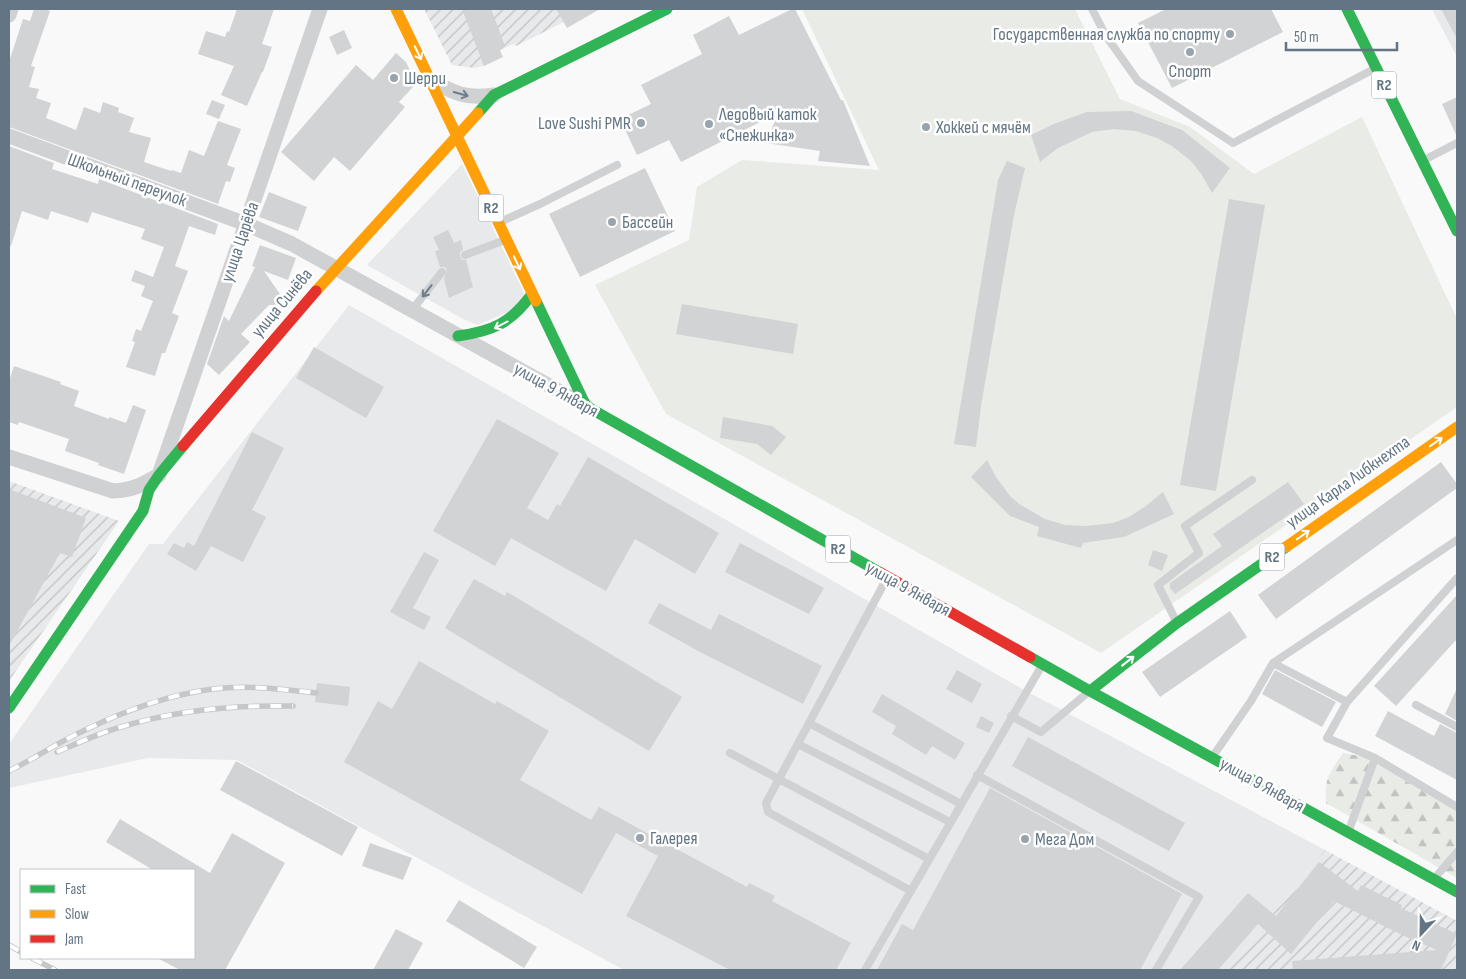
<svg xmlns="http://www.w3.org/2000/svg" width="1466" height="979" font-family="'Sofia Sans Condensed',sans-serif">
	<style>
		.built { fill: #e8e9ea }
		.industrial { fill: url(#industrial-furrows) }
		.forest { fill: url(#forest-firs) }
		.pitch { fill: #e8ebe6 }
		.building { fill: #d1d3d4 }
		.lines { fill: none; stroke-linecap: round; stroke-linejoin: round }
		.lane { stroke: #cfd1d2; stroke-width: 8 }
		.street { stroke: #cfd1d2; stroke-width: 15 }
		.fast { stroke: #30b455; stroke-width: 11 }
		.slow { stroke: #ff9f0a; stroke-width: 11 }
		.jam { stroke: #e5322d; stroke-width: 11 }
		.rail-casing { stroke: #c5c7c8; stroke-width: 5.5 }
		.rail { stroke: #fff; stroke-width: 4; stroke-dasharray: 11; stroke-linecap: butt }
		.oneway { stroke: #fff }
		.oneway2 { stroke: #6e7e8c }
		.poi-dot { fill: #98a3ad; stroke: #fff; stroke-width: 2 }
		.labels { text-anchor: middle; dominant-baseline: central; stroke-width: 5; stroke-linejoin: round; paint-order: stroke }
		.shield { fill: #fff; stroke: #929ea9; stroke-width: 1 }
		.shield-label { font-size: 16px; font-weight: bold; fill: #637584 }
		.poi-label { font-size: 18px; fill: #637584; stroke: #fff; text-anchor: start }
		.street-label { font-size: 18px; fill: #637584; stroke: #fff }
	</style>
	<defs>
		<pattern id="industrial-furrows" width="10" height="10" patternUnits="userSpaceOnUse" patternTransform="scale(1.25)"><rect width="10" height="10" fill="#e8e9ea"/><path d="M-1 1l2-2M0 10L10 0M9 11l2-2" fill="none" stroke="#c0c1c3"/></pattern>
		<pattern id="forest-firs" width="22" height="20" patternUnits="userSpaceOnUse" patternTransform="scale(1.25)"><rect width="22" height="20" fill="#e8ebe6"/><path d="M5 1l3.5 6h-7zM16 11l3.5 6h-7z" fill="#c0c3c0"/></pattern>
	</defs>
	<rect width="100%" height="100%" fill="#f9f9f9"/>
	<path class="built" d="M1432,9h25v48z
		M462,164l63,131 -6,12 -41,18 -15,-6 -96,-54z
		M349,305l677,386 299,159 -98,120h-603l-387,-210 -89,-2 -139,30v-44l140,-200h14z"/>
	<path class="industrial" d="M424,9h166l-74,37 -2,-2 -14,6 3,7 -20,9 -9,2 -22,-3z
		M9,481l110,40 -110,160z
		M1325,850l132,71v49h-230z"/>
	<path class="forest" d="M1343,753l22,4 92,54v67l-131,-75c-2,-25 4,-31 17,-50z"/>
	<path class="pitch" d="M802,9h273l45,90 70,28 64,47 108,-57 95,202v88l-356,246 -435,-239 -71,-129 94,-45 8,-53 45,-27 137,10z"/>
	<path class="building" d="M34,9h10l6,2 -19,55 4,1 -6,20 10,2 -3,9 15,5 -5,15 30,12 8,-23 16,6 3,-11 16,6 -1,4 16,6 -5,14 22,6 -7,24 27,9 1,-1 9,3 8,-23 15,6 14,-35 23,8 -14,36 8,3 -5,14 -4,-1 -8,23 -209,-77v-65l14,-43 7,2z
		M237,9h37l-12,35 10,3 -9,25h-1l-15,34 -26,-11 13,-29 -36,-12 8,-23 19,6 2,-6 2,1z
		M462,9h29l14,37 -6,3 4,8 -19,9z
		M556,9h44l-33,19z
		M792,9h3l46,91h2l27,66 -52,-5 2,-10 -54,-8 12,-30 -97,49 -12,-22 -32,15 -17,-36 31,-15 -10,-19 61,-31 -9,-19 36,-19 10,19z
		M1166,9h105l12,23 -111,56 -34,-65z
		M1441,9h16v30z
		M344,30l8,18 -15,7 -8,-18z
		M396,53l10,9 8,17 -1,8 -14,15 6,5 -55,64 -16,-14 -20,24 -33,-29 75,-87 17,15z
		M1457,97v40l-15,-33z
		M212,100l13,5 -6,14 -13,-5z
		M1131,111l51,19 48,38 -18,25 -10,-18 -11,-14 -19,-15 -15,-8 -21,-7 -22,-2 -22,3 -34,16 -18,14 -9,-27 25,-12 31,-11z
		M9,146l45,17 -2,6 46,15 1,-5 119,45 -3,11 -26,-9 -14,40 13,5 -16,42 7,3 -14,37h-3l-7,23 -29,-9 9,-25 -3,-1 4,-12 5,2 12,-30 -12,-5 4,-10 -14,-5 4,-11 18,7 11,-30 -23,-8 4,-10 -53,-17 -4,11 -37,-12 -3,9 -26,-9 -11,35 -2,-1z
		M1007,161l18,7 -11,47 -33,191 -5,41 -22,-3 44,-264z
		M645,168l30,63 -95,46 -31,-63z
		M269,192l38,15 -9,24 -39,-14z
		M1229,199l36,6 -49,286 -36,-6z
		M448,230l6,13 7,-3 2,10 -3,2v4l2,4h4l7,27 -24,11 -5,-19 3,-9 -2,-3h-5l-5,-16 4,-1 -6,-13z
		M260,245l36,13 -8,22 -24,-9 18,26 -1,5 -3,3h-9l-28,29 9,8 -31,33 -12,-11 17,-48 5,5 26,-54 -3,-1z
		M682,304l116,20 -5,30 -117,-20z
		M314,347l70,40 -18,31 -70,-40z
		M14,366l47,16 -1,2 19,7 -5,15 35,13v-2l17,6 7,-18 13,5 -22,64 -26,-9 1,-2 -34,-12 4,-12 -50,-17 -1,3 -9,-3v-41z
		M723,417l49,9 14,11 -15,18 -14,-11 -37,-6z
		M497,419l62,34 -32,55 21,12 9,-16 3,2 28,-49 131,76 -24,41 -60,-35 -29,52 -95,-53 -16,28 -62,-35z
		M252,432l32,16 -32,62 14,7 -23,45 -32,-16 -15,25 -29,-17 7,-11 10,5 3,-6 7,4z
		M987,460l9,17 14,19 9,8 26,15 20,6 21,1 27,-3 16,-6 17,-11 17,-14 11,22 -50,23 -41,6 -2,5 -44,-12 2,-9 -29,-11 -39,-39z
		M1441,462l16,22v4l-181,131 -18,-24z
		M1288,482l16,22 -129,90 -5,-6v-5l52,-37 -9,-12z
		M9,489l77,29 -14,39 -12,-4 -51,93z
		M740,543l84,45 -15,26 -84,-42z
		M1153,550l15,5 -6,16 -14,-6z
		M424,552l15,8 -26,48 18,9 -7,13 -34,-18z
		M474,579l31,17 2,-4 175,105 -33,54 -204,-123z
		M1457,595v44l-61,67 -22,-20z
		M659,603l52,27 8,-16 103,52 -19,38 -103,-52 -52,-29z
		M1230,611l17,26 -87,60 -18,-25z
		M419,661l76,43 2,-3 52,30 -29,49 71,40 8,-13 148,80 2,-4 26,13 -3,5 79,42 -15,27h-106l-104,-54 32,-60 -42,-23 -34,61 -238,-132 34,-61 14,8z
		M957,670l25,14 -10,19 -26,-14z
		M1275,670l61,32 -14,25 -60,-33z
		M317,683l33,4 -2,19 -33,-4z
		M1457,688v33l-12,-7z
		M882,694l83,49 -10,17 -23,-14 -6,9 -34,-21 4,-8 -24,-14z
		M1388,711l46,25 6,-12 17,9v47l-82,-44z
		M981,716l13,7 -5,10 -13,-6z
		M1028,737l157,86 -16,28 -157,-85z
		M236,761l122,66 -16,29 -122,-66z
		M990,788l192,106 -42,76h-263l25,-46 11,6z
		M120,819l90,54 22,-40 53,30 -60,107h-45l-23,-12h37v-88h-41l-47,-28z
		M370,843l42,15 -9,22 -41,-14z
		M1319,862l39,29 3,-6 41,20 -1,3 56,26 -16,36h-148l-1,-9 145,-11 -33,-14 -70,-35 -43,53 -33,-30 -40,46h-38l68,-77 28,23z
		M459,900l78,47 -13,21 -78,-47z
		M396,929l27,14 -15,27h-35z"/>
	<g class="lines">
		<path class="lane" d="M1092,9l14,27 32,45 95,62 141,-74
			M1424,160l33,-17
			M500,222l40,-18 77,-39
			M465,255l40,-15
			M412,310l30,-38
			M887,578l-121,225 2,9 143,79
			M1176,621l-18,-36 41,-32 -14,-27 67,-46
			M1273,663l184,-123
			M1347,702l110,-124
			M1416,705l41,22
			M1011,716l30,16 45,-38
			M809,723l152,81
			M798,744l152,78
			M730,753l199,106
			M1213,756l38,-55 22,-38 74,39 -20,36 48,20 -26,72
			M1375,758l82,49
			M977,775l222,122 -43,73
			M1434,879l23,-27
			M865,970l176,-303"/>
		<path class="street" d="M9,15l2,-6
			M431,80c24,14 36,19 63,15
			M9,136l237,88 46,20 294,162
			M9,457l104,34c20,-1 29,-6 46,-16l161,-466"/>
		<path class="fast" d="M1347,9l110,222
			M478,113l16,-18 173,-86
			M536,301l50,105 295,167
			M458,336c35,-5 53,-13 74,-42
			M1030,657l60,34 87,-68 109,-76
			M1090,691l367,201
			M9,708l134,-197 6,-21 10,-15 24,-29"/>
		<path class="slow" d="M396,9l140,292
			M316,291l162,-178
			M1286,547l171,-120"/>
		<path class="jam" d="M183,446l133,-155
			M881,573l149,84"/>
		<defs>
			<path id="rail" d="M57,752c21,-9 42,-19 64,-25 55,-17 115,-22 172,-21
				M9,771c25,-12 48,-28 74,-40 41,-20 84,-36 130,-42 34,-4 69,0 103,4
				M9,945l12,7
				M32,958l23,12"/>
		</defs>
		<use href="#rail" class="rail-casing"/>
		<use href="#rail" class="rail"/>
	</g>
	<defs><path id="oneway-shaft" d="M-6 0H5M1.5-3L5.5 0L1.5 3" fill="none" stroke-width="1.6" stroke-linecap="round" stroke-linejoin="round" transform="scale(1.25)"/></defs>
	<g class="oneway">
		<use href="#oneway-shaft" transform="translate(418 53) rotate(64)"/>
		<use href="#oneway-shaft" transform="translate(517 263) rotate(65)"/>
		<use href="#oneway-shaft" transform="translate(501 325) rotate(152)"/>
		<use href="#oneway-shaft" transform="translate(1436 442) rotate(-35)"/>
		<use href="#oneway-shaft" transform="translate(1303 535) rotate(-35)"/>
		<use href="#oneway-shaft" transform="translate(1128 661) rotate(-38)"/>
	</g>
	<g class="oneway2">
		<use href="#oneway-shaft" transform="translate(461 94) rotate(16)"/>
		<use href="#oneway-shaft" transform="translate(427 291) rotate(128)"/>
	</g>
	<g class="poi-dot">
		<circle cx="1230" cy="34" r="5"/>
		<circle cx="1190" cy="52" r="5"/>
		<circle cx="394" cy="78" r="5"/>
		<circle cx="641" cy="123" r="5"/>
		<circle cx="709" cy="124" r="5"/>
		<circle cx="926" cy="127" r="5"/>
		<circle cx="612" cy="222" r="5"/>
		<circle cx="640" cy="838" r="5"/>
		<circle cx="1025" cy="839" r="5"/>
	</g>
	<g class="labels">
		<g class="shield">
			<rect x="1371.5" y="71.5" width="25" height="27" rx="4"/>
			<rect x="478.5" y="194.5" width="25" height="27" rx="4"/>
			<rect x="825.5" y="535.5" width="25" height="27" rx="4"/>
			<rect x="1259.5" y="543.5" width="25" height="27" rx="4"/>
		</g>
		<g class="shield-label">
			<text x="1384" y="85">R2</text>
			<text x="491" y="208">R2</text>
			<text x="838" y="549">R2</text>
			<text x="1272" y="557">R2</text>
		</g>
		<g class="poi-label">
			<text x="1220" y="34" text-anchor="end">Государственная служба по спорту</text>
			<text x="1190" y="71" text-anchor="middle">Спорт</text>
			<text x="404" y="78">Шерри</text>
			<text x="719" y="114">Ледовый каток<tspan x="719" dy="21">«Снежинка»</tspan></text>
			<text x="631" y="123" text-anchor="end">Love Sushi PMR</text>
			<text x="936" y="127">Хоккей с мячём</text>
			<text x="622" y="222">Бассейн</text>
			<text x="650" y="838">Галерея</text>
			<text x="1035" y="839">Мега Дом</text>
		</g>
		<g class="street-label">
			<text transform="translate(127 180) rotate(20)">Школьный переулок</text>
			<text transform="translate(240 242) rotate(-71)">улица Царёва</text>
			<text transform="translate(282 303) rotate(-50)">улица Синёва</text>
			<text transform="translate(556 390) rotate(29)">улица 9 Января</text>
			<text transform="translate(1348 482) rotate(-35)">улица Карла Либкнехта</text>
			<text transform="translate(908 589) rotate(29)">улица 9 Января</text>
			<text transform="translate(1262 785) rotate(29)">улица 9 Января</text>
		</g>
	</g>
	<rect width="1466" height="979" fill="none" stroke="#637584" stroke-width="20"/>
	<rect x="20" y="869" width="175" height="90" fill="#ffffff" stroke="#c1c8ce"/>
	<rect x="30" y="885" width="25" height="8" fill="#30b455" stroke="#c1c8ce"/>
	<text x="65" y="894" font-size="15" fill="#637584">Fast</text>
	<rect x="30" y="910" width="25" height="8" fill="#ff9f0a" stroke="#c1c8ce"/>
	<text x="65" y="919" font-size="15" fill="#637584">Slow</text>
	<rect x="30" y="935" width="25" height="8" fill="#e5322d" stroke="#c1c8ce"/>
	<text x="65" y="944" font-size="15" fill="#637584">Jam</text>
	<g transform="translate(1421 934) rotate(202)" stroke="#ffffff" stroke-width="4" paint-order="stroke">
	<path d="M0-4L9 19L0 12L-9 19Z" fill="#637584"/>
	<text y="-8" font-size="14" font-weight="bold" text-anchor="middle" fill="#637584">N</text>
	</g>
	<path d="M1286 42v8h111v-8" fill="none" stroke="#637584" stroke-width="2.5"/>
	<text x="1294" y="42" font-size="15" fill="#637584" stroke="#ffffff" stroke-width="4" paint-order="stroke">50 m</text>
</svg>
